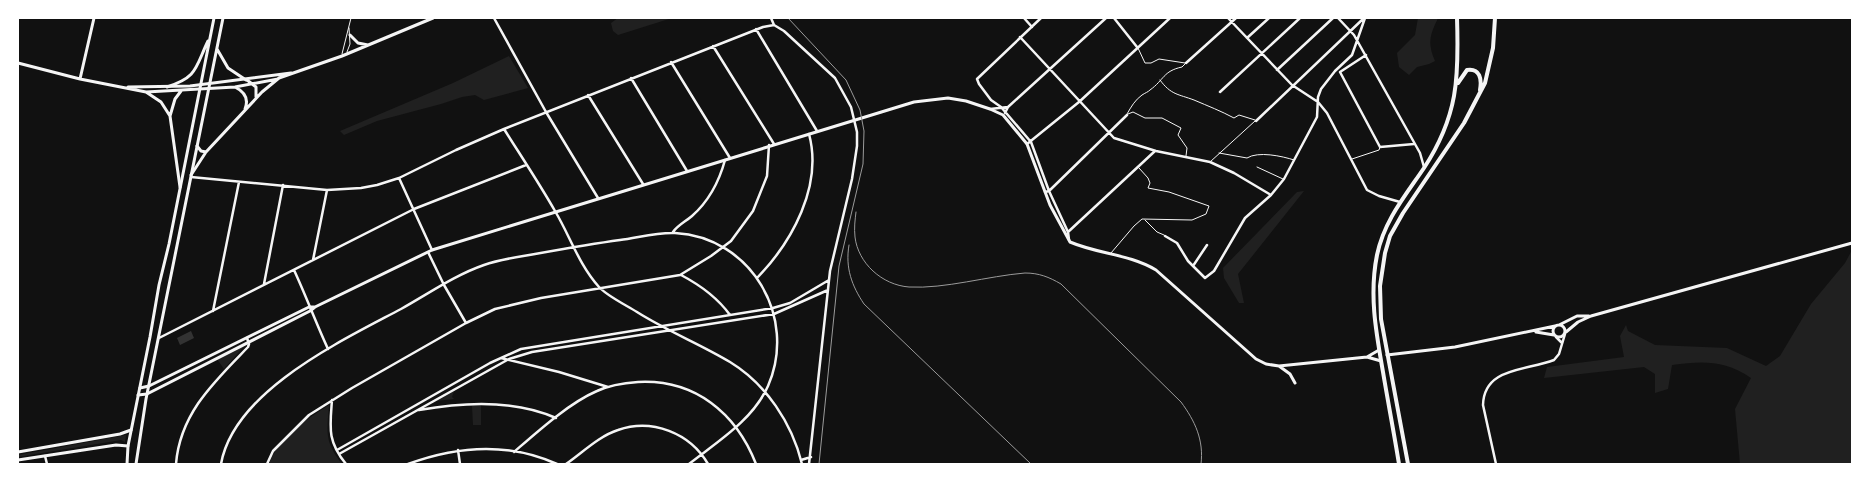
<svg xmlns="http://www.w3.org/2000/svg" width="1870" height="482" font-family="'Roboto Condensed',sans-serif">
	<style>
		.green { fill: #202020 }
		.water { fill: #333 }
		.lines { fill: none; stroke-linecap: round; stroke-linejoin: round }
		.service { stroke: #f5f5f5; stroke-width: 1 }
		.minor { stroke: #f5f5f5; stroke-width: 2.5 }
		.tertiary { stroke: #f5f5f5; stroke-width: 3 }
		.secondary { stroke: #f5f5f5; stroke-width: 3 }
		.trunk { stroke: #f5f5f5; stroke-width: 4 }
		.rail { stroke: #9a9a9a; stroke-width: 1 }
	</style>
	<rect width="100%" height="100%" fill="#111"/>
	<path class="green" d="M618,18h54l-54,17 -5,-4 -2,-8z
		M1418,18h20c-8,17 -11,25 -3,43l-6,3 -12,3 -8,8 -10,-8 -2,-14 18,-18z
		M509,56l19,32 -44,12 -9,-5 -13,2 -21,7 -64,17 -33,14 -4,-4 113,-48z
		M1304,191l-66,83 6,29h-5l-15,-25 -1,-10 74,-76z
		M1852,250v214h-112l-5,-55 16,-31c-27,-18 -48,-17 -79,-13l-4,24 -13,4v-19l-11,-7 -100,11 3,-11 77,-10 -4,-21 6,-11 2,6 27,14 72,3 39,18 14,-10 31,-52 34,-41z
		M245,345l-21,24 -7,-10z
		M454,391l-2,6 2,2 -18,2z
		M329,405c-2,27 -5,36 13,59h-73c8,-24 39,-46 60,-59z
		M472,406h9v19h-8z
		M126,435l-1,7 -4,-2 -103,17v-2z"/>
	<path class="water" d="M191,331l3,7 -14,7 -3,-7z"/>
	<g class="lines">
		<path class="service" d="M1138,48l7,15h6l8,-4 26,4
			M347,52l3,-8 -1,-16
			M342,54l9,-36
			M1160,80c11,15 18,14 34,20 14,6 27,11 40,18l5,-3 16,5
			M1127,114c4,-7 8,-14 15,-19 3,-2 6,-3 8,-5 14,-10 13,-19 32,-23l4,-4
			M1128,114l5,-2 12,6h17l19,10 -3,7 9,13 -1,8
			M1219,153l28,5c11,-7 35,-2 47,2
			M1352,159l27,-9 1,-3
			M1210,162l45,-41
			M1257,167l26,12
			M1145,220l12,12 7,3
			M1111,253l23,-27 8,-7 50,1 14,-6 3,-8 -40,-14 -21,-4 2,-5 -2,-5 -9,-10"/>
		<path class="minor" d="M494,18l52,94 52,86
			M771,18l3,7
			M1024,18l8,9
			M1041,18l-64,61 2,5 12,16 10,7 30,35 18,49 19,41 1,8
			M1114,18l23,29
			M1228,18l64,67 26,17 9,11 40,77 12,6 21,6
			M1338,18l16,17 66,118 4,14
			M774,25l10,6 51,47 16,29 6,25v14l-5,33 -22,92 -21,193
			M756,29l61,102
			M1020,37l94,101 42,13 54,11 24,11 37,22
			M1247,38l22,-20
			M713,46l61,98
			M1366,55l-26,17 40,75 34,-3
			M671,62l59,96
			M1186,63l50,-45
			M1277,70l56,-52
			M631,78l56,93
			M1220,92l80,-74
			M588,95l55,89
			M990,109l18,-2
			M1005,113l3,-6 98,-89
			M1256,121l108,-103
			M504,129c17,27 35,54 51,82 15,25 24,54 44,76 8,9 27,18 38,25 30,19 63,32 93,50 36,22 62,61 72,102
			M1027,144l52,-42 91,-84
			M191,177l136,13 34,-2 16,-3 22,-7 57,-28 48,-21 259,-102 11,-2
			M399,178l33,72
			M1045,192l4,-1 78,-76
			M673,232c5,-7 12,-10 19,-16 17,-15 27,-34 33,-56
			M1068,232l87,-81
			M1165,236l12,7 11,18 17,17 9,-7 31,-53 26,-23 13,-16 33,-62 1,-20 3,-8 14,-18 17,-16 13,-37
			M428,252l16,33 22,38
			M313,260l14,-70
			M1193,266l14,-21
			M294,270c12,26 22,53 34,79
			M681,275c19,10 36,22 49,40
			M757,278c35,-36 66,-92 52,-144
			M264,284l19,-99
			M213,311l26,-129
			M1556,337l6,6
			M159,338l255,-129 112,-44
			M501,358l58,14 49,15
			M332,400c-2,27 -5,41 14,64
			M419,410c45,-8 95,-11 137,8
			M337,450l153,-87 31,-14 252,-41 17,-5 39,-23
			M458,450l2,14
			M514,452c23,-20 55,-49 83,-61 13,-6 27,-8 41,-9 57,-3 98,31 118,82
			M339,454l170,-95 23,-7 242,-38 54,-24
			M45,456l2,8
			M801,460l10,-3
			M176,464c4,-51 39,-83 72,-117l1,-3 -2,-6
			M221,464c13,-73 120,-123 180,-155 27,-15 54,-34 83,-44 17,-6 34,-8 51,-11 28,-5 56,-10 85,-14 17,-2 37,-8 55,-7 76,4 123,84 93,153 -15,34 -51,56 -79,78
			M267,464l6,-13 36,-36 43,-27 114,-65 29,-14 46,-11 139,-23 31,-19 20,-15 22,-30 14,-35 2,-31
			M408,464c49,-18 100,-22 149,0
			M566,464c16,-11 33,-28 52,-34 34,-12 72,3 90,34
			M1496,464l-13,-59c1,-38 43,-34 71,-45l5,-6 6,-20"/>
		<path class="tertiary" d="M350,35l8,8 10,2
			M18,63l62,16 66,13 89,-5 43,-8
			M80,79l14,-61
			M247,80l9,7v10
			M128,87l62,-1 101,-13
			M235,87c10,5 14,12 10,22
			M146,92l15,10 9,14 10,71
			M170,116l5,-17 6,-8
			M197,146l4,5 5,1
			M191,175l15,-23 56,-60 17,-14 63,-22 91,-38
			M1553 331a6 6 0 1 1 12 0a6 6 0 1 1-12 0Z
			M1559,325l18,-9h12
			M1536,332l18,3
			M1566,332l12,-10 13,-6 261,-73
			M1387,355l68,-8 100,-21
			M1367,357l12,-7
			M1279,366l11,8 5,9
			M140,388l9,-2 160,-79h6
			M138,395l9,-1 163,-83 5,-4 117,-57 482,-148 34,-4 18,3 24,8 13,6 24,29 23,61 20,37c28,12 59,12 86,28l100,89 10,5 13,2 88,-9 14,4
			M18,452l102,-18 11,-4
			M18,460l98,-15 12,1"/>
		<path class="secondary" d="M217,49l11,19 18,12
			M167,87c31,-10 28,-19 41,-46
			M127,464l1,-18 22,-109 9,-52 10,-41 45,-226
			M136,464l10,-65 77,-381"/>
		<path class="trunk" d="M1458,83l9,-13c13,-2 15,9 13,20
			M1399,464c-5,-31 -11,-62 -16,-92 -7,-40 -14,-77 -6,-117 7,-34 28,-59 47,-87 34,-52 35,-90 33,-150
			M1408,464l-27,-145 -1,-33 5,-33 5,-17 13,-23 61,-90 21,-40 8,-35 2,-30"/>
		<path class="rail" d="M788,18l58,62 14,30 4,21 -1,33 -24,102 -20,198
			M856,212c-1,8 -2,16 -1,25 3,26 27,48 54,50 36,2 79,-11 116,-14 14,0 24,4 36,11l120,118c14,19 23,38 20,62
			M849,245c-4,23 3,41 15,59l167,160"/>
	</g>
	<rect width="1870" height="482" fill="none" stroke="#ffffff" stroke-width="38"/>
</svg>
